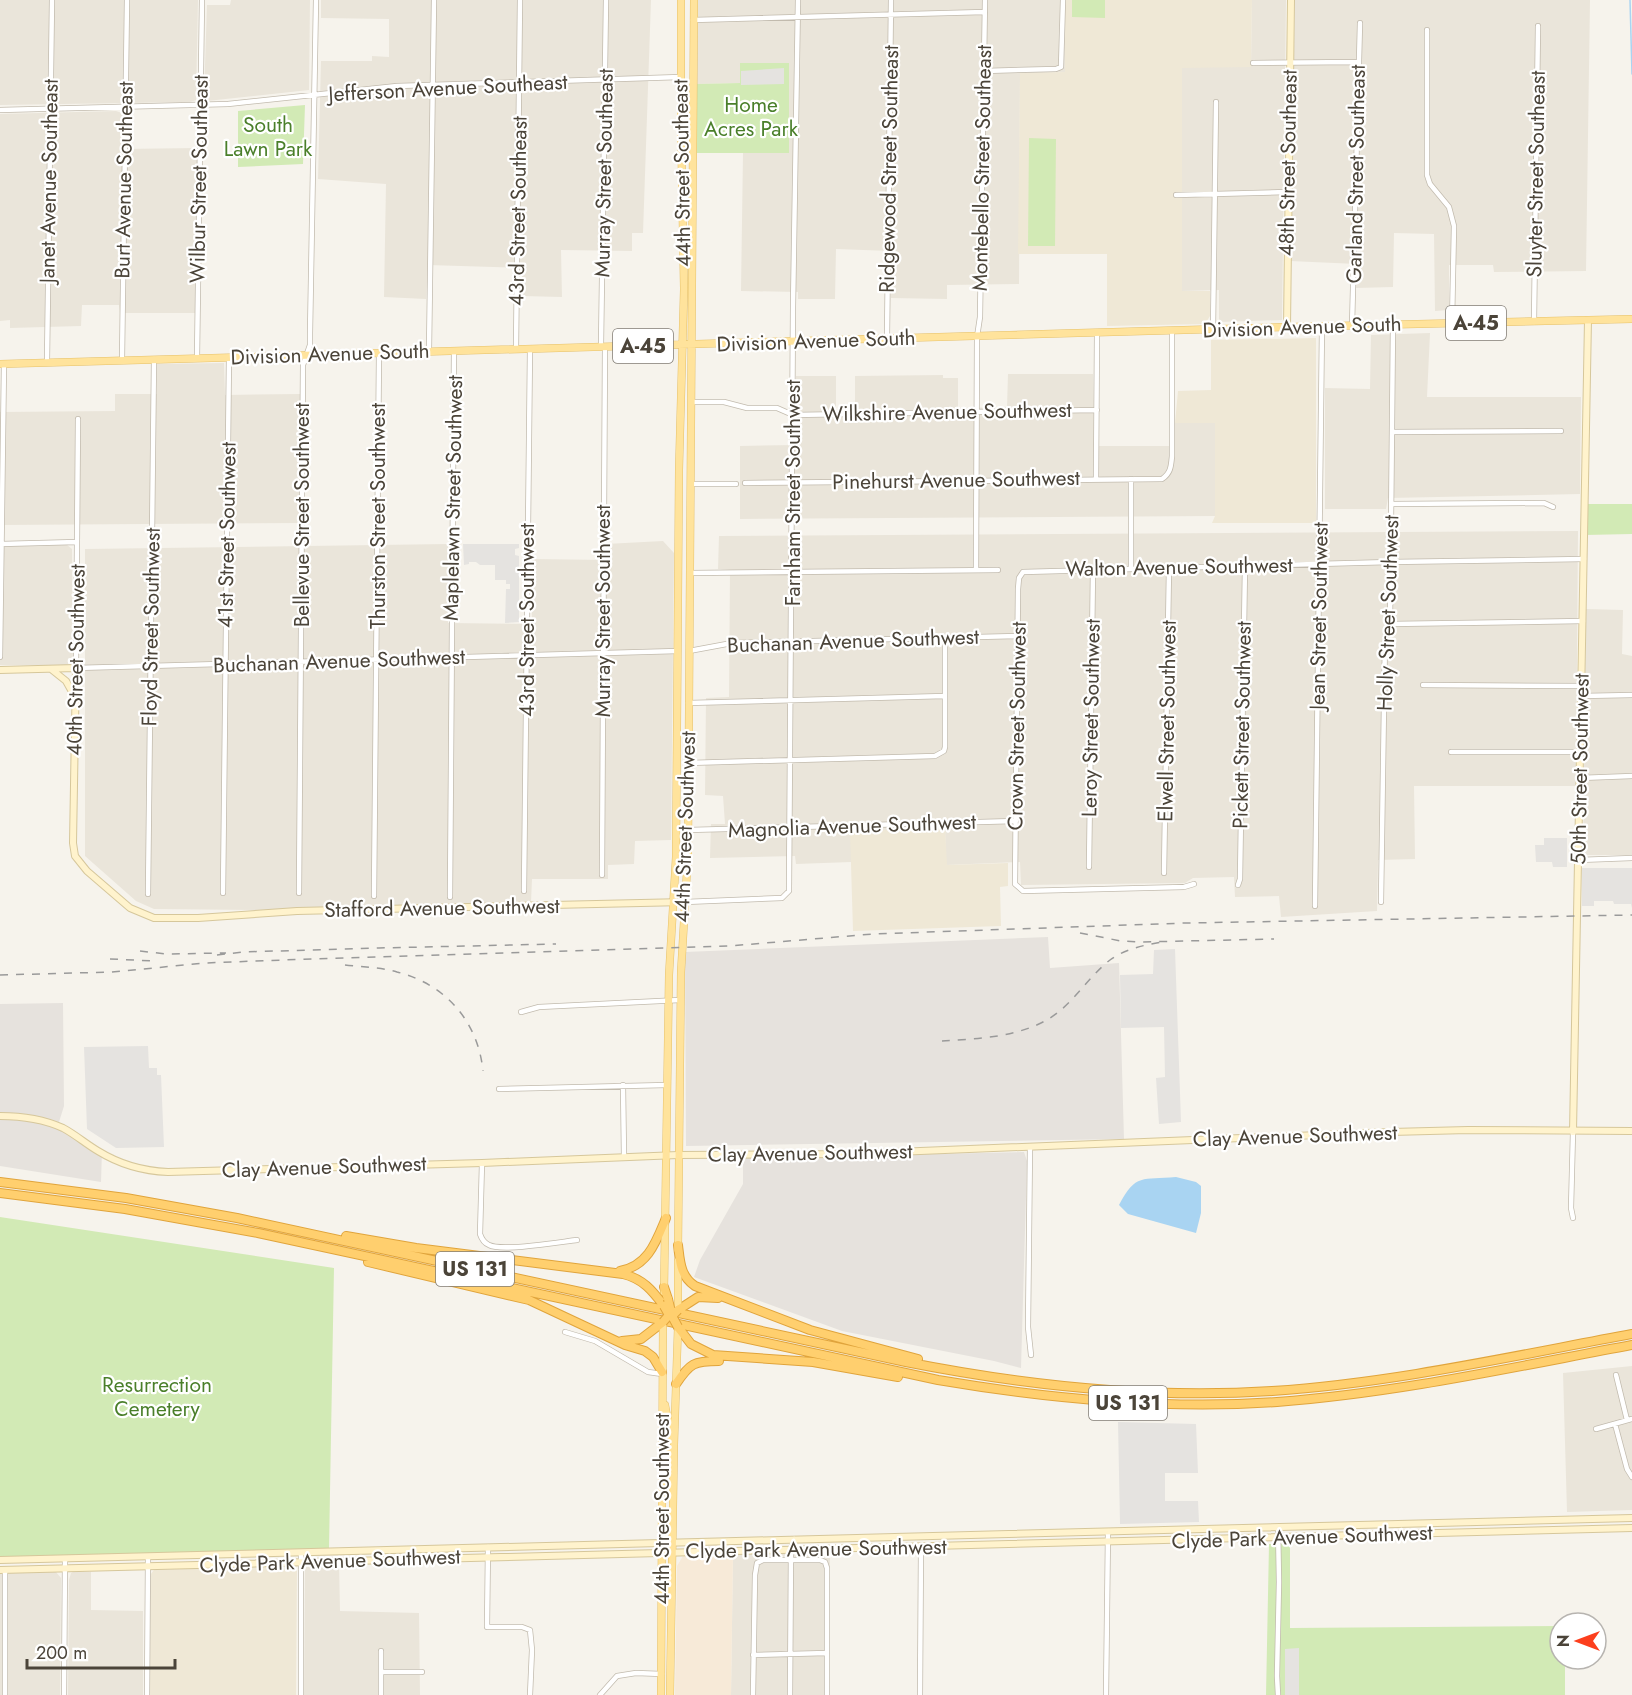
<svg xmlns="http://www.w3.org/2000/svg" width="1632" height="1695" font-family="Jost,sans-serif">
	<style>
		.residential { fill: #eae5da }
		.commercial { fill: #f7ead8 }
		.industrial { fill: #e6e2dd }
		.education { fill: #efe8d6 }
		.green { fill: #d2eab5 }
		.parking { fill: #e5e3e0 }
		.water { fill: #a9d4f2 }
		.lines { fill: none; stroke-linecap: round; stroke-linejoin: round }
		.stream { stroke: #a9d4f2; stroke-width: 1.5 }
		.street-casing { stroke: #c2bbae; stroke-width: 6 }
		.secondary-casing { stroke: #d6c79b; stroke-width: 8 }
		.primary-casing { stroke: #e6c16a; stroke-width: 8 }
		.highway-casing { stroke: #e0a43c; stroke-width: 10 }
		.street { stroke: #fff; stroke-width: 4.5 }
		.secondary { stroke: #fff3cd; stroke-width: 6 }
		.primary { stroke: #ffe39c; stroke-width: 7 }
		.highway { stroke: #ffcf6e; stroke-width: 8 }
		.rail { stroke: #9a9a9a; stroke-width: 1.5; stroke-dasharray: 8 8; stroke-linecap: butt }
		.highway-bridge-casing { stroke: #e0a43c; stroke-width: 10; stroke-linecap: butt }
		.highway-bridge { stroke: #ffcf6e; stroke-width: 8 }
		.labels { text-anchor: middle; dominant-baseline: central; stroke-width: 4.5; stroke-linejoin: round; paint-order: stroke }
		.shield { fill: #fff; stroke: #817c74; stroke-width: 1.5 }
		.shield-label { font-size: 20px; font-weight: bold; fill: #4b4439 }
		.street-label { font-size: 21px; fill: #4b4439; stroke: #fff }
		.park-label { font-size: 21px; fill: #4a7f2a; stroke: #fff }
	</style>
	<rect width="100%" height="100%" fill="#f6f3ec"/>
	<path class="residential" d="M0,0h198l-2,100 -6,2 -190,3z
		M231,0h79l-1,90 -102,11 -3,-6 3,-90h23z
		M321,0h330l-8,233h-11v18l-71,-1 1,47 -40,-1v-28l-94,-3 -2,34 -42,-2 2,-113 -68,-5 3,-118h51v-5l17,1v-38l-68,-1z
		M697,0h368v72l-45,2 -1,210 -72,1v14l-56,-1v-47l-55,-2 -1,50h-37v-7l-57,-1 2,-138h46l-49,-89v19l-44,1z
		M1252,0h34l-4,320 -63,2v-32l-37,1v-224h69z
		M1295,0h295l-4,271 -92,1 -1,-7h-44v45l-14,1 -1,-77 -40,-1 -1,54 -37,1 1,-24 -67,-3z
		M116,111l6,2 -1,36 77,-1 -3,165h-75l-1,-8h-37l-1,21 -71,2v-8l-10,1v-207z
		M1430,333l-3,64h154l-1,97 -192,4 -2,11h-61v-121l45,1 1,-54z
		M224,363l1,32 75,-1 1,129 -301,2v-113l115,-1v-17h42v-30z
		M1008,374h85l1,72h81v-23h40v93l-475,3v-73l56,-1v-69h40v33h19v-33l88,-1v3h15v30l49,-1z
		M1578,531l-2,255h-162l1,73 -37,1 -1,51 -96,6 -2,-21 -44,1 -1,-20 -41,1 -8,5 -164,2 -1,-23 -74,3 -1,-37 -94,3v31l-55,2 -1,-8 -85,2 1,-34h14l-2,-28 -18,-1 1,-97 23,-1 1,-127 -12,-1 1,-33z
		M663,541l11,12 -3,287 -36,1 -1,23 -26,1v14h-76l-1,23 -276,8 -101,-1 -18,-8 -51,-45v-307l363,-5v79l84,1 -1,-65 76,1 -1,-16z
		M66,544l6,5 1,109 -6,7h-67v-119z
		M1586,609l37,1 -1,44 10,2v199h-49z
		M1632,1366v144l-65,2 -4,-139z
		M733,1553h97l-1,142h-98z
		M305,1564h34l1,47 79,2 1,82h-116z
		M56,1572l5,6 -1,117h-60v-122z
		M73,1572h18v38l52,1v84h-75l1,-115 2,-7z"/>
	<path class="commercial" d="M733,1553l-2,142h-56l2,-129 6,-10z"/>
	<path class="industrial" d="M1048,937l2,31 69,-5 5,176 -438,7 -1,-194z
		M63,1003l1,103 -5,16 43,28 -1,32 -101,-16v-162z
		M1024,1152l3,9 -6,207 -27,-7 -152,-30 -148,-54 6,-17 43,-76v-26z"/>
	<path class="education" d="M1065,0h187l-1,67 -69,1v223h28v25l-5,8 -98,2v-72h-89l2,-181 45,-1z
		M1316,338v185h-104l3,-7v-93h-40l3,-32 33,-1v-50z
		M945,828l2,37 61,-2v23l-8,1 1,39 -148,5 -3,-100z
		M295,1565l2,5 -1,125h-146v-120l4,-5z"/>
	<path class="green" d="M1072,0h33v18l-33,-1z
		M740,63h49v90h-93v-69l44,-1z
		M305,105l-2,59 -65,3v-56z
		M1029,138l27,1 -1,107h-27z
		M1585,504h47v30l-47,1z
		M0,1217l334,51 -5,281 -329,8z
		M1269,1544h21v84l270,-2v33h5v36h-299z"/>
	<path class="parking" d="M784,68v16l-43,1v-14z
		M463,544h56v4l-4,1v6l4,1v66l-14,1 1,-34h4v-5h-4v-4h-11v-15h-15l-4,-3h-7v2l-5,1z
		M1544,838h23v29h-14l-1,-5h-16l-1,-17h9z
		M1582,868h50v40l-1,-4h-17l-1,-3h-19v5h-12z
		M1175,949l6,173 -22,2 -3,-46 9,-1 -1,-50 -43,1 -1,-53 33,-1 1,-24z
		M148,1046l1,22h8v7h4l3,72 -48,1 -29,-19 -3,-82z
		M1118,1422l78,2 2,49h-33v28h33l1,21 -79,2z
		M1299,1648v47h-14v-46z"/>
	<path class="water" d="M1176,1177l20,5 5,4v27l-5,20 -68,-19 -9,-9c17,-32 23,-25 57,-28z"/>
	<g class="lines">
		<path class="stream" d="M1630,0l2,74"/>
		<defs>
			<path id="street" d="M693,20l292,-8
				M1427,30v145l3,9 19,23 5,19 -2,98
				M1253,63l106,-1
				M984,71l72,-2 5,-2 2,-67
				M0,110l228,-6 169,-18 284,-9
				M1176,195l111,-3
				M1534,322l4,-296
				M1352,326l8,-303
				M1213,330l3,-228
				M887,338l4,-338
				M601,346l5,-346
				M516,349l4,-349
				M429,351l5,-351
				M197,358l5,-358
				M122,360l5,-360
				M47,362l5,-362
				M691,402h33l23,6h30l16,7 304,-5
				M78,419l-2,249 602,-17
				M1392,432l169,-1
				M1096,478l1,-145
				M745,483l417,-4c9,-6 9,-13 10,-23v-125
				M691,484h45
				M1392,504l152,-1 9,4
				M1,544l76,-2
				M1131,568v-89
				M976,570l1,-233 3,-20 5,-317
				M690,573l308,-3
				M1390,624l193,-3
				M689,651l43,-8 287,-7
				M0,657l4,-293
				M1423,685l159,1
				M1582,696l50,-1
				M688,703l257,-7
				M1451,752h129
				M688,763l247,-7 9,-5 1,-4v-109
				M1580,778l52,-2
				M688,830l328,-9
				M1579,860l53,-2
				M1089,867l4,-298
				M1164,873l5,-305
				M602,875l3,-529
				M1194,884l-10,3 -161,4 -8,-7 3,-295 1,-11 4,-6 368,-10 193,-3
				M1238,885l2,-6 5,-313
				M524,891l6,-542
				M223,893l6,-536
				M299,893l4,-528 7,-20v-12l6,-333
				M148,894l6,-535
				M374,896l5,-543
				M450,897l4,-546
				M685,902l97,-4 7,-7 4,-584 5,-307
				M1381,902l4,-264 5,-14 3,-299
				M1315,906l7,-579
				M521,1012l18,-5 141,-7
				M623,1085l1,72
				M499,1089l168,-4
				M1573,1132l-2,76 2,10
				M1030,1147l-2,180 3,28
				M482,1163l-2,71c2,6 4,9 9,11 13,7 71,-3 88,-5
				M565,1332l30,9 53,31 14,2
				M1616,1375l11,45
				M1615,1424l12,45 5,8
				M1596,1429l36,-10
				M488,1547l-1,80h35l8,3 2,20 -2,45
				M381,1651v44
				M753,1655l74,-2
				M381,1672h41
				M5,1695v-125
				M64,1695l1,-136
				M147,1695l1,-138
				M301,1695v-142
				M600,1695l17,-19 19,-3 26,1
				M753,1695l2,-120 2,-12 6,-3h57l5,2 2,6v127
				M790,1695l1,-146 3,-10
				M920,1695l1,-149
				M1106,1695l2,-163
				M1278,1695l-1,-19 2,-94 -1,-55"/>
			<path id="secondary" d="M1287,327l4,-327
				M51,669l15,12 9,16
				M0,670l76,-2 -3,175 2,13 12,15 43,37 24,10h44l99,-7 388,-9
				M0,1116c22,0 43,3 63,12 13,7 23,16 35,23 21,13 44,20 70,21l314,-9 196,-8 169,-1 544,-22 77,-2 164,1
				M1573,1132l15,-812
				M0,1560l1632,-42
				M0,1570l1632,-42"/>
			<path id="primary" d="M0,364l1287,-37 345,-8
				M678,1250l3,-278 7,-118 6,-854
				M664,1292l5,-317 7,-118 3,-387 5,-181 -3,-163v-126
				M678,1310v-49
				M665,1405l6,33
				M662,1445l5,5 3,17
				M661,1695l2,-373
				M670,1695l4,-250 4,-118"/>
			<path id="highway" d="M0,1182l126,16 111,20 669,144c121,24 243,37 366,29 121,-8 241,-35 360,-57
				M0,1193l125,16 133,24 680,147c112,19 225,30 339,22 120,-9 237,-35 355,-57
				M346,1236l70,12 207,26c20,5 29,16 41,32
				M678,1245c2,16 2,31 17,41l115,44 108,29
				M368,1262l161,38 96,45 20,6 8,6 9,15
				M620,1271c28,-5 36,-29 46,-53
				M664,1287l4,12
				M678,1310l20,-13 20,1
				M678,1327l13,17 22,11 100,7 85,15
				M622,1341l19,-2 22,-17
				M676,1384c14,-21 18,-23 43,-23"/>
		</defs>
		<use href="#street" class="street-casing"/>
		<use href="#secondary" class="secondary-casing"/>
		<use href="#primary" class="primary-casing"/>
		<use href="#highway" class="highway-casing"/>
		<use href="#street" class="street"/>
		<use href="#secondary" class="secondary"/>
		<use href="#primary" class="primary"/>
		<use href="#highway" class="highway"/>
		<path class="rail" d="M1080,933l41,8 19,1 134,-3
			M140,951l26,3 60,-1
			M217,955l26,-3 136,-4 177,-4
			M110,959l45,2
			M345,965c18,2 35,2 52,7 48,12 81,49 86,99
			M0,975l112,-3 93,-9 78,-3 446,-14 144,-12 313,-11 446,-8
			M942,1041c35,-2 78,-4 108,-23 24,-15 38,-41 60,-58 15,-11 34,-15 52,-18"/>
		<defs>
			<path id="highway-bridge" d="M668,1299l3,13
				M678,1310l-6,6 6,11
				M663,1322l6,-7 -5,-9"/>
		</defs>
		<use href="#highway-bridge" class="highway-bridge-casing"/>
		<use href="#highway-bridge" class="highway-bridge"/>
	</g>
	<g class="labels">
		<g class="shield">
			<rect x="1446" y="306" width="60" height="34" rx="4.5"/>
			<rect x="613" y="329" width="60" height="34" rx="4.5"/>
			<rect x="436" y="1252" width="78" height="34" rx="4.5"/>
			<rect x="1089" y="1386" width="78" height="34" rx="4.5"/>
		</g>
		<g class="shield-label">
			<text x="1476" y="323">A-45</text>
			<text x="643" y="346">A-45</text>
			<text x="475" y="1269">US 131</text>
			<text x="1128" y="1403">US 131</text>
		</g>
		<g class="street-label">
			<text transform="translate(448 88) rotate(-3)">Jefferson Avenue Southeast</text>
			<text transform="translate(1288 163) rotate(-89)">48th Street Southeast</text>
			<text transform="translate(982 168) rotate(-89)">Montebello Street Southeast</text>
			<text transform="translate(889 169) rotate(-89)">Ridgewood Street Southeast</text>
			<text transform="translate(604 173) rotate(-89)">Murray Street Southeast</text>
			<text transform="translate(682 173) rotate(-91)">44th Street Southeast</text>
			<text transform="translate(1356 174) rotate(-89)">Garland Street Southeast</text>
			<text transform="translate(1536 174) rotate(-89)">Sluyter Street Southeast</text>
			<text transform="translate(199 179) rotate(-89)">Wilbur Street Southeast</text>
			<text transform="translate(124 180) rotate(-89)">Burt Avenue Southeast</text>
			<text transform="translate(49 181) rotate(-89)">Janet Avenue Southeast</text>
			<text transform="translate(518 211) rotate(-89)">43rd Street Southeast</text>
			<text transform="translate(1302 327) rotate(-2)">Division Avenue South</text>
			<text transform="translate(816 341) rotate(-2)">Division Avenue South</text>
			<text transform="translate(330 354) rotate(-2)">Division Avenue South</text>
			<text transform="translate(947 412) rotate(-1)">Wilkshire Avenue Southwest</text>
			<text transform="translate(956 480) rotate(-1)">Pinehurst Avenue Southwest</text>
			<text transform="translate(793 493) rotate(-90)">Farnham Street Southwest</text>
			<text transform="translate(453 498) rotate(-89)">Maplelawn Street Southwest</text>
			<text transform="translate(302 515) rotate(-90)">Bellevue Street Southwest</text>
			<text transform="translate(378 516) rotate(-90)">Thurston Street Southwest</text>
			<text transform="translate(227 535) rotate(-89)">41st Street Southwest</text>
			<text transform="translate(1179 567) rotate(-1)">Walton Avenue Southwest</text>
			<text transform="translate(603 611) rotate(-90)">Murray Street Southwest</text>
			<text transform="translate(1388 613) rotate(-88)">Holly Street Southwest</text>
			<text transform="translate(1319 616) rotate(-89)">Jean Street Southwest</text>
			<text transform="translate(527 620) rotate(-90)">43rd Street Southwest</text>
			<text transform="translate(151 627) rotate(-89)">Floyd Street Southwest</text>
			<text transform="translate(853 641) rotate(-2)">Buchanan Avenue Southwest</text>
			<text transform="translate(76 660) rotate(-89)">40th Street Southwest</text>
			<text transform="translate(339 661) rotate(-2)">Buchanan Avenue Southwest</text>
			<text transform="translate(1091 718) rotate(-89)">Leroy Street Southwest</text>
			<text transform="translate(1167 721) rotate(-89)">Elwell Street Southwest</text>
			<text transform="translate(1242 725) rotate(-89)">Pickett Street Southwest</text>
			<text transform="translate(1017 726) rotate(-89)">Crown Street Southwest</text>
			<text transform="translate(1580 769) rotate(-89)">50th Street Southwest</text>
			<text transform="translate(852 826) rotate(-2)">Magnolia Avenue Southwest</text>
			<text transform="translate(685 827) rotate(-88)">44th Street Southwest</text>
			<text transform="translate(442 908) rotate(-1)">Stafford Avenue Southwest</text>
			<text transform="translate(1295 1136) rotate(-2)">Clay Avenue Southwest</text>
			<text transform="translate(810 1153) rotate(-1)">Clay Avenue Southwest</text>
			<text transform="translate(324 1167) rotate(-2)">Clay Avenue Southwest</text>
			<text transform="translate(662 1509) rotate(-90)">44th Street Southwest</text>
			<text transform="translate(1302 1537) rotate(-2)">Clyde Park Avenue Southwest</text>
			<text transform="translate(816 1549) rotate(-1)">Clyde Park Avenue Southwest</text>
			<text transform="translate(330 1561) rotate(-2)">Clyde Park Avenue Southwest</text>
		</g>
		<g class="park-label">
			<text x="751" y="105">Home<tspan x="751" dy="24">Acres Park</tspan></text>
			<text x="268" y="125">South<tspan x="268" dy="24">Lawn Park</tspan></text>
			<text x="157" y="1385">Resurrection<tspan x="157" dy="24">Cemetery</tspan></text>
		</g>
	</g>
	<g transform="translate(1578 1641) rotate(270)"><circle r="28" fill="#ffffff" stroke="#b7b4b0" stroke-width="1.5"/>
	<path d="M0-4.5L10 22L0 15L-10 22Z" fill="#fc3f1d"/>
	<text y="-9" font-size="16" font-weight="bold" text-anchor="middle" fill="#4b4439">N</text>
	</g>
	<path d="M27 1659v9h148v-9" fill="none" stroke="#4b4439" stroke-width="3"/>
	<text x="36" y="1659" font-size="18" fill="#4b4439" stroke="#ffffff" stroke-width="4.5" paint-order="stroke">200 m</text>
</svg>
